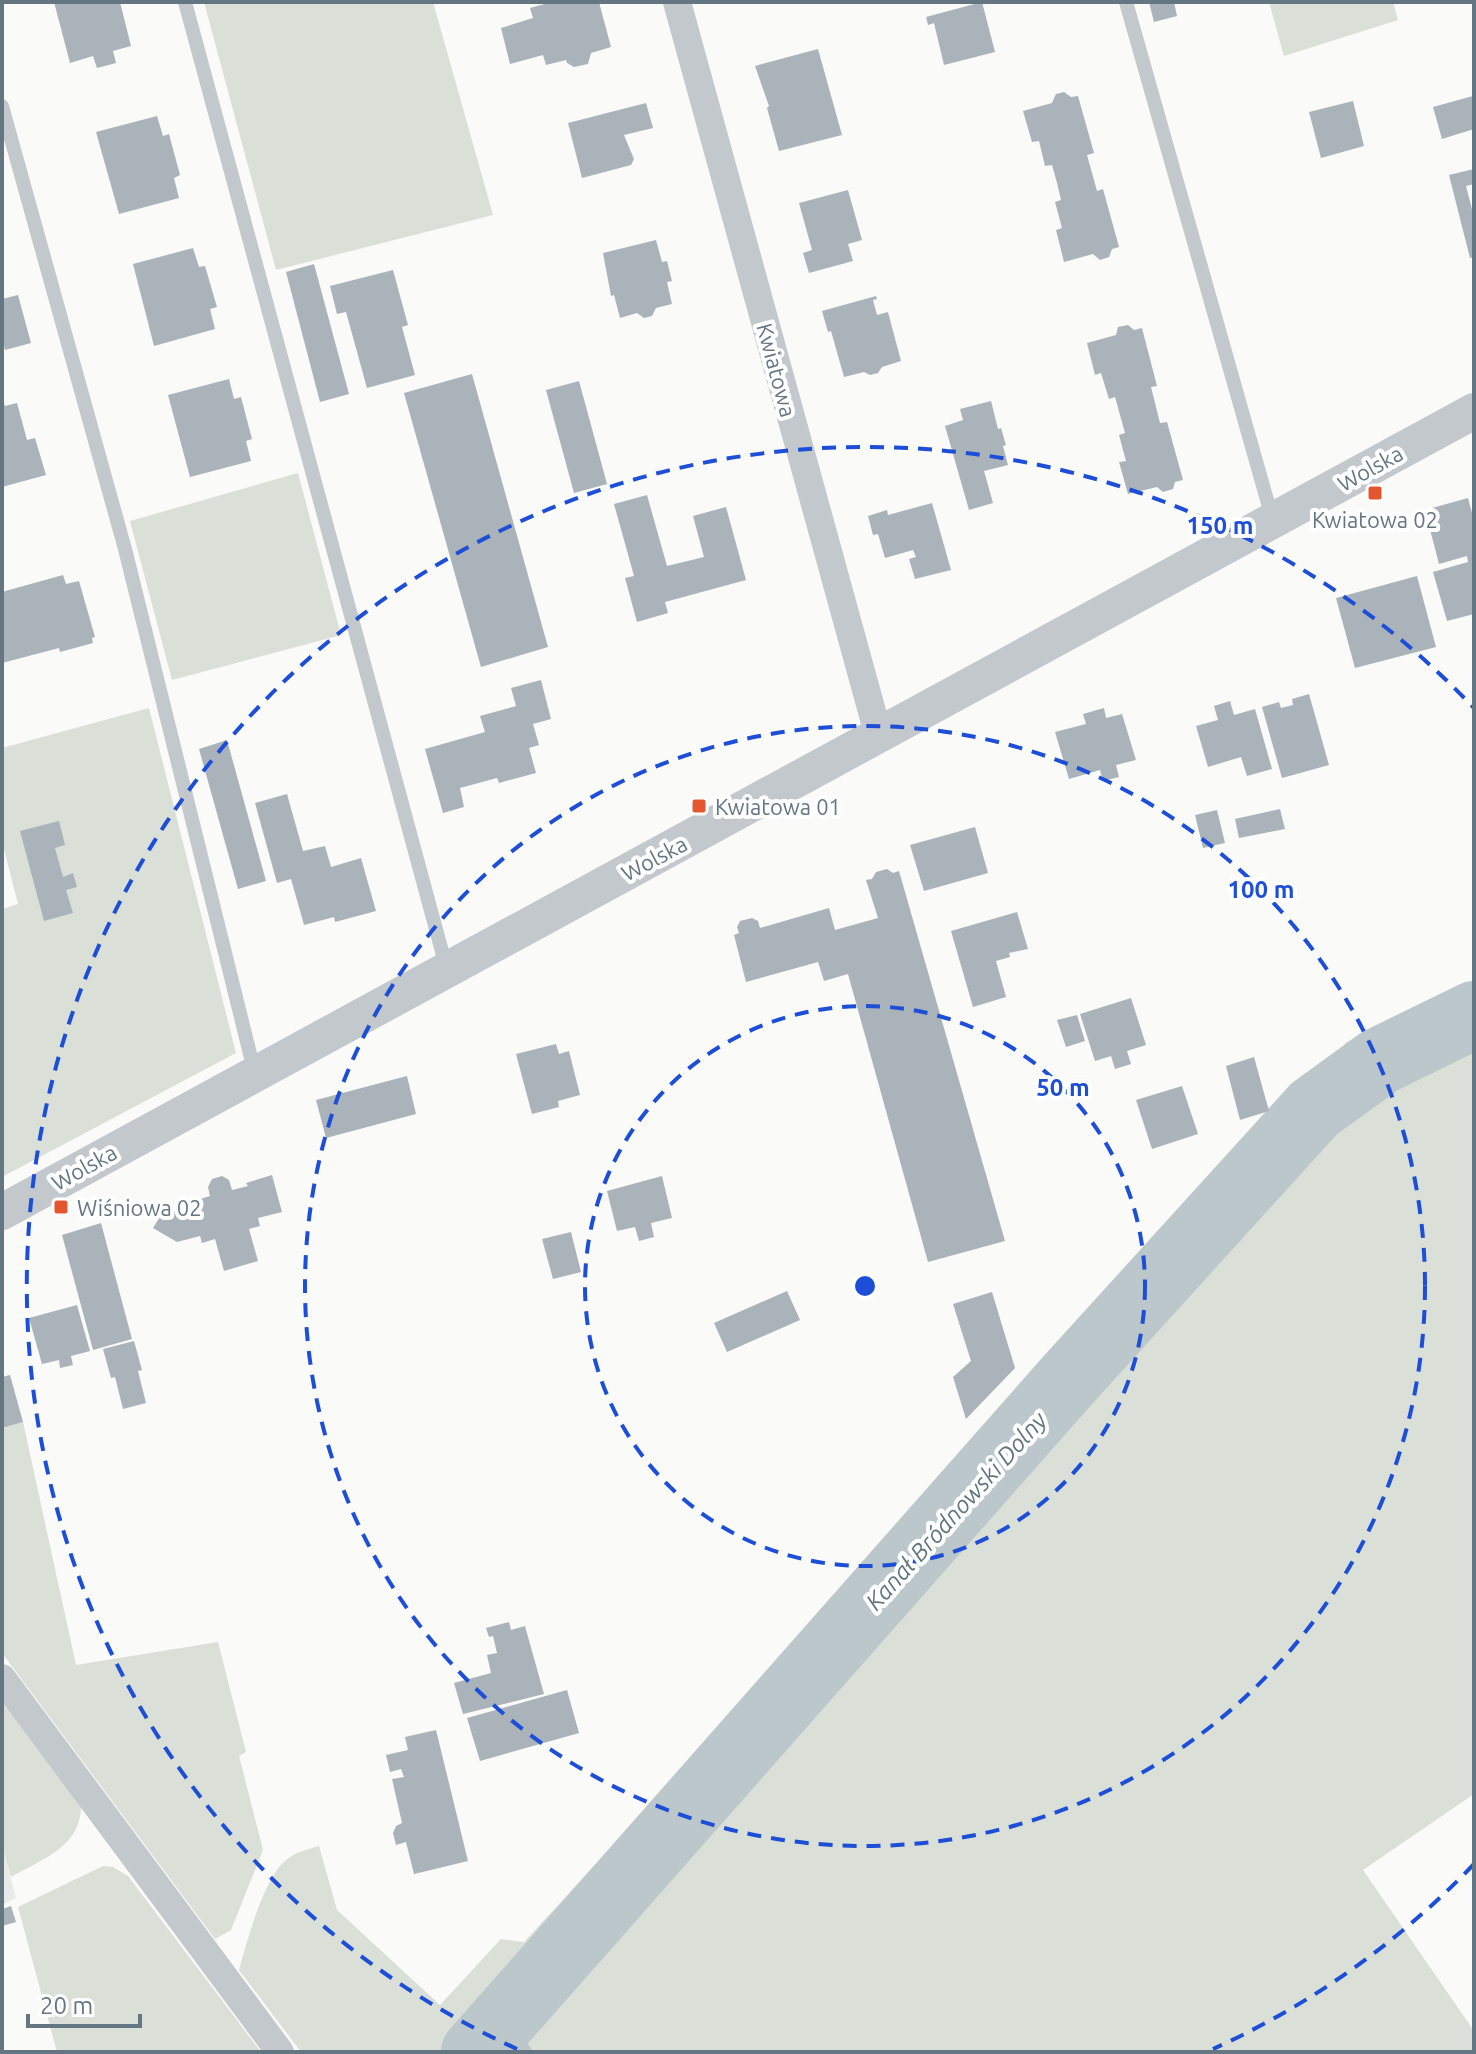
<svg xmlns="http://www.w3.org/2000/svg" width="1476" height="2054" font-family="Ubuntu,sans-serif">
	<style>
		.built { fill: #e8e9e9 }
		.green { fill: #dadfd7 }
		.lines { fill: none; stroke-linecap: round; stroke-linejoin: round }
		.stream { stroke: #bbc7cb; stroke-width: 11 }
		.river { stroke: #bbc7cb; stroke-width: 68 }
		.building { fill: #aab3b9 }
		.service { stroke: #c3c8cc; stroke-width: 14 }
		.minor { stroke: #c3c8cc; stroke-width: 28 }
		.tertiary { stroke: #c3c8cc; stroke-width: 36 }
		.ring { fill: none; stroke: #1d4ed8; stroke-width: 4; stroke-dasharray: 14 10 }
		.poi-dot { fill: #e4572e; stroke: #fff; stroke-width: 3 }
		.labels { text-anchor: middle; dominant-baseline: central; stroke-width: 8; stroke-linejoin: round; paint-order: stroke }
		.street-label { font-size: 22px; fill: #657683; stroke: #fff }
		.poi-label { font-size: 22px; fill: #657683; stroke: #fff; text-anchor: start }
		.water-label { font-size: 24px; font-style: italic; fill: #60757c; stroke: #fff }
		.centre { fill: #1d4ed8; stroke: #fff; stroke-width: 4 }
		.ring-label { font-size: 24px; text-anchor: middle; font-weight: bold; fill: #1d4ed8; stroke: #fff; stroke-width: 8; stroke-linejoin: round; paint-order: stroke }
	</style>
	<rect width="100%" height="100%" fill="#fafaf8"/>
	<path class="built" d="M2,1846l14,52 -14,7z"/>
	<path class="green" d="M204,2h229l60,213 -217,55z
		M1269,2h124l5,18 -114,36z
		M298,473l43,162 -169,45 -42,-159z
		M149,708l87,345 -234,124v-268l16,-5 -16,-63v-93z
		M1474,980v814l-111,76 111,161v21h-1173l-62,-82c8,-28 24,-90 46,-109 10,-9 21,-11 34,-15l18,64 103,95 61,-66 23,3 794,-864 32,-16 -5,-19z
		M23,1422l53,243 142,-23 28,110 -7,4 24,94 -32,80 -16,9 -213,-286v-225z
		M2,1698l79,102c3,46 -36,57 -70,77l-9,-31z
		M103,1866l10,1 15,9 133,176h-204l-39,-145z"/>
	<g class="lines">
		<path class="stream" d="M505,2020l22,32"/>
		<path class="river" d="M475,2052l592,-671 247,-272 66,-48 94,-46"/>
	</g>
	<path class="building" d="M54,2h66l11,44 -18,5 3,12 -19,5 -4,-12 -23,7z
		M552,2h47l12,45 -20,6 -3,11 -14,3 -7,-4 -1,-3 -20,5 -3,-10 -33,9 -9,-36 32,-10 -3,-10z
		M982,2l13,50 -51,13 -10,-42 -6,2 -2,-8z
		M1149,2h25l3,14 -23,6z
		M818,49l24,86 -63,16 -12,-43 2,-2 -14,-40z
		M1064,92l7,5 7,-1 16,57 -7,2 10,36 6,-2 16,58 -7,2 -3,8 -9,3 -7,-6 -29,8 -8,-32 6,-2 -7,-26 6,-2 -4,-17 -5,-18 -7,1 -6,-25 -7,1 -9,-31 29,-8 4,-9z
		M1473,96l1,33 -32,10 -9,-32z
		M1353,101l11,45 -43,12 -12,-46z
		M646,103l7,25 -29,7 10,24 -3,6 -49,13 -14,-55z
		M157,116l6,20 6,-2 11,41 -6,3 5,20 -60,16 -23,-82z
		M1474,169v15l-8,2 8,31v40l-4,1 -21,-83z
		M848,190l14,50 -14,4 5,17 -44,12 -6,-20 9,-3 -13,-47z
		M656,240l6,22 5,-1 5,20 -5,1 5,22 -16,4 -4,8 -8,2 -7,-5 -17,5 -6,-23 -3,1 -8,-43z
		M193,248l6,19 6,-1 12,41 -7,2 5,20 -61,17 -21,-82z
		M314,264l35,130 -29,8 -34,-130z
		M393,270l15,55 -6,2 13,48 -48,13 -21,-76 -9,2 -7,-28z
		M18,295l13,48 -26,7 -3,-12v-39z
		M876,296l1,3 -4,1 4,15 11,-3 13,49 -19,6 -4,6 -8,2 -6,-3 -20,5 -13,-46 -3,1 -6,-21z
		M1128,325l6,5 8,-2 15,58 -6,1 9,36 7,-1 16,58 -8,2 -2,7 -10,3 -6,-5 -29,7 -9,-32 7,-1 -7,-26 6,-2 -10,-36 -6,2 -8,-26 -6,2 -8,-32 29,-8 2,-8z
		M472,374l76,273 -67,20 -77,-274z
		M229,379l5,20 7,-2 11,42 -6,2 5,20 -61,16 -22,-82z
		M579,381l28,103 -33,9 -28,-103z
		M2,398l3,8 12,-3 10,37 8,-2 11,37 -44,12z
		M991,401l7,28 3,-1 5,17 -3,1 5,19 -24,6 9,32 -24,7 -24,-84 18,-6 -3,-11z
		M647,495l20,71 37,-9 -11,-41 33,-9 20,73 -81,22 3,11 -31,9 -12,-44 9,-2 -20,-72z
		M1468,498l6,22v94l-27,7 -14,-49 35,-10 -1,-6 -28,8 -14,-54z
		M932,503l19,67 -36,9 -6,-20 7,-2 -3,-7 -28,8 -7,-24 -5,1 -5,-19 19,-6 1,5z
		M63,575l3,9 13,-3 16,56 -3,1 1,5 -33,9 -1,-4 -57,15v-71z
		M1417,576l19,71 -81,21 -19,-70z
		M541,680l10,39 -18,5 6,21 -10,3 7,25 -37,10 -2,-5 -37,10 4,19 -21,6 -18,-64 60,-17 -5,-16 36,-10 -5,-18z
		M1309,694l20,71 -47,13 -20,-71 17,-5 2,6 12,-3 -1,-6z
		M1230,701l4,14 21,-6 17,60 -25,7 -6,-19 -33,10 -12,-41 22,-6 -4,-14z
		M1104,708l2,10 16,-4 14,46 -20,5 3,12 -16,4 -3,-11 -31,9 -14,-47 31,-8 -3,-10z
		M227,740l39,141 -28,8 -39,-140z
		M287,794l16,57 22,-5 6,21 30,-9 15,53 -41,11 -1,-5 -30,8 -13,-46 -14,4 -22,-80z
		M1280,809l5,20 -46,9 -4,-19z
		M1217,810l8,33 -22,5 -8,-33z
		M59,821l6,24 -10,3 8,29 10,-4 4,14 -11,3 7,23 -29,8 -24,-90z
		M975,827l13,46 -64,18 -14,-46z
		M887,869l6,4 6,-2 106,370 -77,21 -80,-288 -24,7 -6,-19 -72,20 -12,-47 5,-2 -2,-6 3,-6 12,-3 6,3 2,7 69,-20 6,22 43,-12 -12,-38 6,-1 4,-7z
		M1017,912l11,37 -19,4 1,4 -14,4 10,36 -33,10 -22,-76z
		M1131,998l15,47 -19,6 4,13 -16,5 -4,-13 -16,5 -15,-47z
		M1077,1015l8,26 -19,6 -9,-27z
		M556,1044l3,10 10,-3 11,44 -22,6 1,6 -27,7 -16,-60z
		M1254,1057l15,54 -29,9 -14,-54z
		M407,1076l9,38 -90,24 -10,-38z
		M1182,1086l16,48 -46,15 -16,-49z
		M272,1175l10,37 -24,6 2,8 -11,3 9,32 -34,10 -9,-32 -13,4 -2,-7 -23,6 -24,-14 11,-18 46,-14 -2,-9 4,-8 10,-3 7,4 3,10 16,-4 -2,-3z
		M662,1176l10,42 -21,5 3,14 -15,4 -4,-14 -18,4 -10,-40z
		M101,1223l31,116 -39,11 -31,-115z
		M571,1232l10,40 -28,7 -11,-40z
		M787,1291l13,29 -73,32 -13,-29z
		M992,1292l23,76 -49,51 -13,-42 18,-16 -18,-57z
		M77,1305l13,46 -19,5 2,9 -13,3 -1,-8 -17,4 -13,-46z
		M134,1341l8,29 -4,1 8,32 -23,6 -8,-32 -4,1 -8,-29z
		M10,1375l13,47 -21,6v-51z
		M509,1622l2,8 14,-4 19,68 -81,20 -9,-31 37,-10 -4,-18 10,-2 -4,-17 -4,1 -3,-9z
		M567,1690l12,43 -99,28 -13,-43z
		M436,1730l32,131 -54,13 -8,-32 -10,3 -3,-12 3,-7 6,-3 -10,-44 12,-2 -3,-8 -11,3 -4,-17 22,-5 -3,-13z
		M11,1906l5,16 -14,4v-17z"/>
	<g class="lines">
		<path class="service" d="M185,2l262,968
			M1126,2l147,519
			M2,106l123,443 130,525"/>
		<path class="minor" d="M677,2l202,735
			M2,1678l278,374"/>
		<path class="tertiary" d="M2,1212l1472,-801"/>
	</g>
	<g class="ring">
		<circle cx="865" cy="1286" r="280"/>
		<circle cx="865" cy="1286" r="560"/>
		<path d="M1474 1864A839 839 0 0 1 1213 2049M517 2049A839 839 0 1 1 1474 708"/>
	</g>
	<g class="poi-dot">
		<rect x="1367" y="485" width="16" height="16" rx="4"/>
		<rect x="691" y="798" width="16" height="16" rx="4"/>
		<rect x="53" y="1199" width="16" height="16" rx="4"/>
	</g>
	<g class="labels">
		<g class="street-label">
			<text transform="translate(777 370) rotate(75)">Kwiatowa</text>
			<text transform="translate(1370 468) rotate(-29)">Wolska</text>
			<text transform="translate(654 858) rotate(-28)">Wolska</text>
			<text transform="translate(84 1167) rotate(-29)">Wolska</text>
		</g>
		<g class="poi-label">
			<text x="1375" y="519" text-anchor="middle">Kwiatowa 02</text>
			<text x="715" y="806">Kwiatowa 01</text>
			<text x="77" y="1207">Wiśniowa 02</text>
		</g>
		<g class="water-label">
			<text transform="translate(956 1511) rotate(-48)">Kanał Bródnowski Dolny</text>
		</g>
	</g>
	<circle cx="865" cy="1286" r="12" class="centre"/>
	<g class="ring-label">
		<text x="1220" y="534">150 m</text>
		<text x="1261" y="898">100 m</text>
		<text x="1063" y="1096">50 m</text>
	</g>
	<rect width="1476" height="2054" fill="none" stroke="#657683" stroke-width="8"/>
	<path d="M28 2014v12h112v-12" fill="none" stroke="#657683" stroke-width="4"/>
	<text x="40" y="2014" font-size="24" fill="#657683" stroke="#ffffff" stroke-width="6" paint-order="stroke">20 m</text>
</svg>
